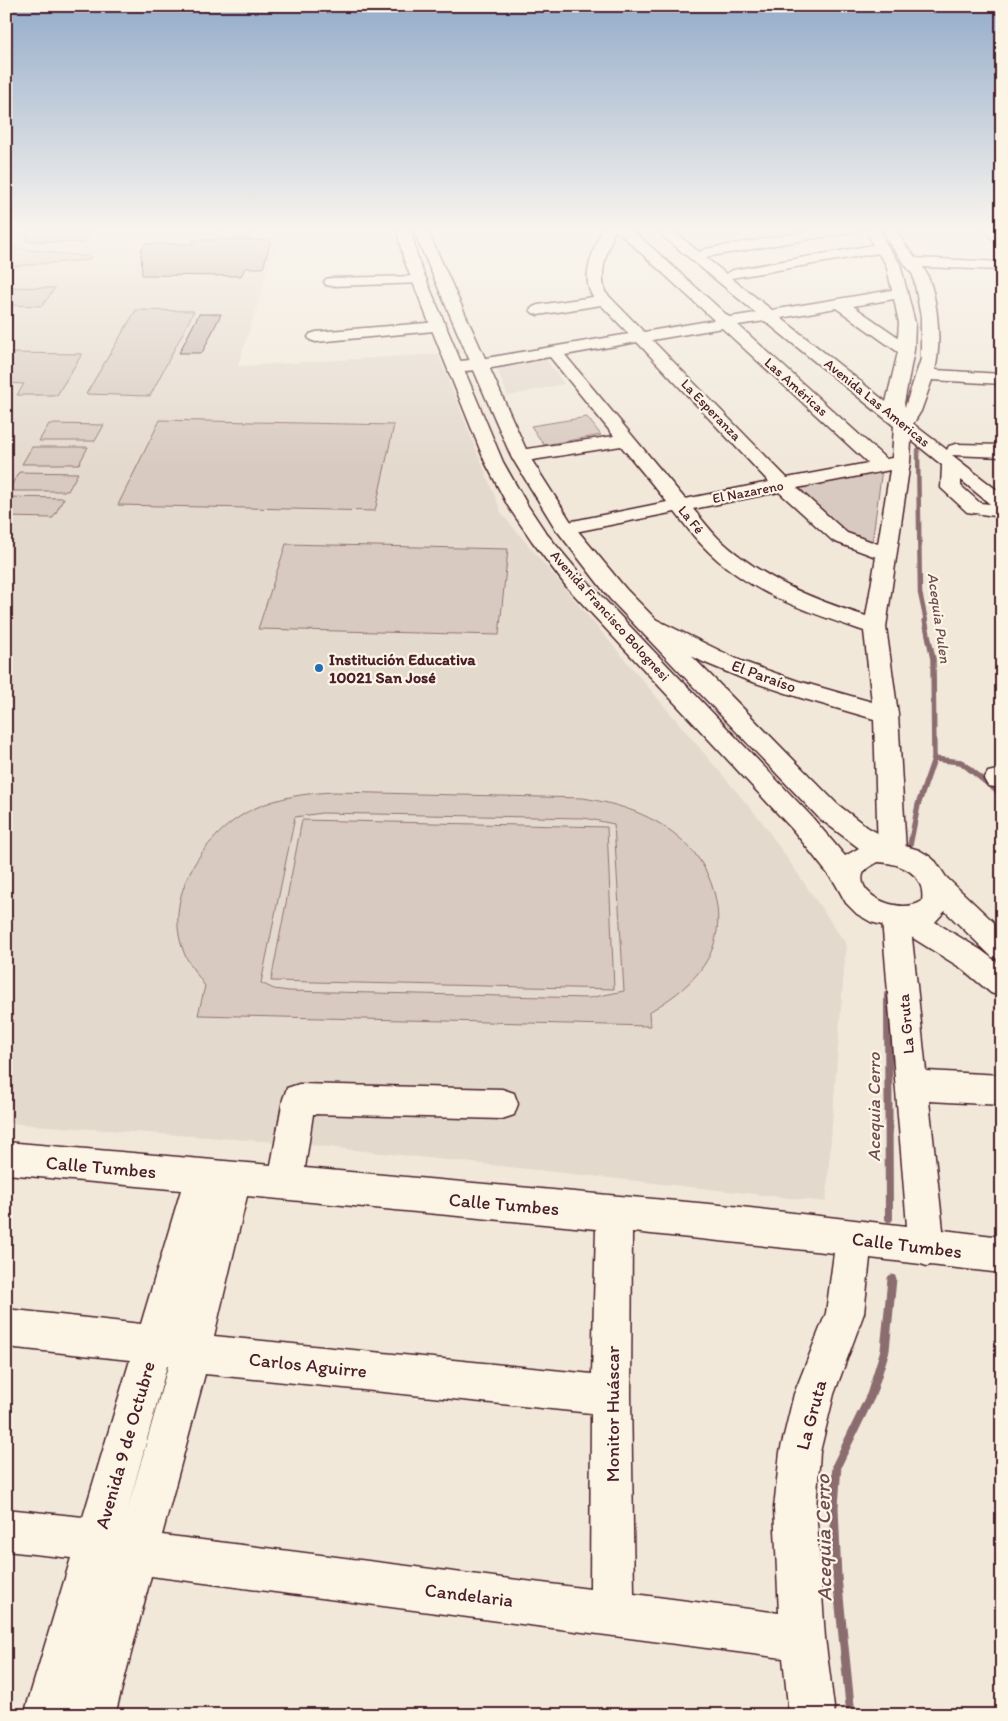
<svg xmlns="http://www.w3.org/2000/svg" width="1008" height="1721" font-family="Itim,sans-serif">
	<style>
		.built { fill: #e4d9cd }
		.green { fill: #d8cac0; stroke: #917476; fill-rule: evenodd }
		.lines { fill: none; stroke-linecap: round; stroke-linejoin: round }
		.stream-far3 { stroke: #8b6d6f; stroke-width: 4.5 }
		.stream-far2 { stroke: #8b6d6f; stroke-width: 5.5 }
		.stream-far1 { stroke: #8b6d6f; stroke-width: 8 }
		.stream { stroke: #8b6d6f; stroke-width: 9 }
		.building { fill: #c7b6af; stroke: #4a1f2b }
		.minor-casing { stroke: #4a1f2b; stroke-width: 3 }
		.major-casing { stroke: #4a1f2b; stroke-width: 3 }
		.minor { fill: #fcf5e5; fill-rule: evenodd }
		.major { fill: #fcf5e5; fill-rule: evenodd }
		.poi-dot { fill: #1f6fb2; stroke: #fcf5e5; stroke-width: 2 }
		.labels { text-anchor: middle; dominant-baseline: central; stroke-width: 4.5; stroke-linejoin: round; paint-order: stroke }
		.far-street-label { font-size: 14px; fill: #4a1f2b; stroke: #fcf5e5 }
		.far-water-label { font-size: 15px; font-style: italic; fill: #704c53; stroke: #fcf5e5 }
		.poi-label { font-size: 16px; font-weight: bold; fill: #4a1f2b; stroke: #fcf5e5; text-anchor: start }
		.street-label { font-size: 16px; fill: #4a1f2b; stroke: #fcf5e5 }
		.water-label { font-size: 18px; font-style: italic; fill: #704c53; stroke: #fcf5e5 }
		.near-street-label { font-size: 19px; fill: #4a1f2b; stroke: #fcf5e5 }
		.near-water-label { font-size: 21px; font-style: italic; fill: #704c53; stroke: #fcf5e5 }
	</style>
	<rect width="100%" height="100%" fill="#f1e8da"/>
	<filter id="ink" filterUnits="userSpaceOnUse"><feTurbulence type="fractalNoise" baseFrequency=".02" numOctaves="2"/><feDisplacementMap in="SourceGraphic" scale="10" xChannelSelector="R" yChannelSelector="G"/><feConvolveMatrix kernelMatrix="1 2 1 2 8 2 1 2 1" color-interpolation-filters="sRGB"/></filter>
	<g filter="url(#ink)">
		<path class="built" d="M9,227h273l-44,139 200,-12 64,160 261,309 83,121 -20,258 -535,-59 -285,-20v-893z
			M747,227h83l4,2 -68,11z
			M538,358l9,2 17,24 -56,12 -12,-30z"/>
		<path class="green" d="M221,227h34l-4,11h-35z
			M6,247l85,10 -3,3 -82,7z
			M6,287l49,1 -13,18 -31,-1 -5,5z
			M136,310l58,1 -44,85 -64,-2z
			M6,353l76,1 -25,41h-40l7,-11 -18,-1z
			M587,417l14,18 -57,10 -13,-19z
			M160,420l234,5 -19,86 -257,-6z
			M49,424l55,1 -9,16h-56z
			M32,447h56l-9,17h-57z
			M882,469l-10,74 -30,-11 -43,-45z
			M19,472l59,1 -10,18h-60z
			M6,497l58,1 -11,20 -47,-1z
			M286,544l222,5 -9,86 -241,-6z
			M335,792l248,6c36,6 72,17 100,43 16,14 27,34 32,55 13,56 -21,90 -66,116l1,14 -452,-11 7,-29c-8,-12 -19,-25 -23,-39 -18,-54 24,-115 71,-138 26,-12 53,-16 82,-17zM322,813l262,5 30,6 10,167 -35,7 -300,-7 -15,-2 -13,-6 34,-166z
			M302,820l305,7 7,162 -343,-8z"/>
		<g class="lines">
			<path class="stream-far3" d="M918,450l2,143 6,28"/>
			<path class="stream-far2" d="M934,759l27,3 41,33
				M910,845l8,-40 16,-46 -1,-100 -8,-39"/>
			<path class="stream-far1" d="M888,995l1,223"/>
			<path class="stream" d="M851,1715l-14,-138 -3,-70 3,-42 34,-70 14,-45 7,-71"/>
		</g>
		<path class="building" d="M27,227h43l26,1 -13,15 -56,-2z
			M194,240h77l-8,28h-18l-4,8 -99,-1 -1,-25 4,-6h47z
			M199,314h22l-19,39h-23z"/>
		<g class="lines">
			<defs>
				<path id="minor" d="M602,227h27l100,90 27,-4 -104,-86h16l31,25 6,-3 128,-22h32l-7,4 -153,26 21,17 7,-4 140,-25 -8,-18h14l5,14 16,23 15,59 -1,27 -10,53 1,4 16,-48v-42l-8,-42 -24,-32 -5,-12 2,-3h10l7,14 13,16 86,4v8l-79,-3c15,24 19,75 12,103l67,4v10l-70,-4 -11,31 -8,13 34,26 2,-4 7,-2 46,1v12l-50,-2 50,39v23l-35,-5 -26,-24 1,-23 -31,-25 -1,22 -24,165 12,87 8,138 -4,7 -10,3 -10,-3 -4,-7 -4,-133 -73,-21 -57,-19 -41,-17 -64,-33 -3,-5 3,-5 8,-2 8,2 86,42 57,20 74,21 -8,-71c-59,-20 -118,-39 -162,-86 -10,-10 -18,-22 -27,-33l-110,22 -7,-2 -3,-4 3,-4 109,-22 -46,-56 -101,16 -7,-2 -2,-4 2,-4 7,-2 94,-14 -64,-79c-26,4 -77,18 -100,13l-2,-4 2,-4 30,-3 149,-25 -28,-29 -63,10 -5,-2 -3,-3 3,-3 5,-2 55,-8c-14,-20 3,-50 9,-70zM615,229l1,1 98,90 -70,12 -39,-40c-7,-22 4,-43 10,-63zM878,253l8,11 6,26 -120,20 -41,-32zM894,299l5,24 -1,14 -45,-31zM836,308l62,44 -12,50 -105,-84zM765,321l129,105 -2,32 -6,1 -148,-134zM722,328l146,135 -81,15 -135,-138zM637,342l132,140 -84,17 -120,-144zM890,470l-12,74 -31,-11 -50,-45zM961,480l29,24 -10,-1 -19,-17zM779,492l54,49 43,16 -10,59c-55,-17 -105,-38 -148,-78 -9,-9 -17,-20 -25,-29z
					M984,227h14l4,6v14l-5,-1z
					M420,276l5,1 2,3 -2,3 -94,3 -5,-1 -2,-3 2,-3 5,-1z
					M439,322l6,2 2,3 -2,3 -129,12 -6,-2 -2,-3 2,-3 6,-2z
					M997,770h5v18l-14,-2 -4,-7 4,-7z
					M896,907l10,4 4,8 16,152 76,4v30l-73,-4 14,129 59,7v36l-72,-8 -3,1 -6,-2 -51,-6 -6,55 -30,81 -14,58 -4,56 9,130 10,77h-46l-6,-57 -632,-82 -36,139h-91l47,-157 -65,-7v-42l77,8 47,-157 -124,-13v-38l135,15 40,-134 -175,-16v-32l265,23 12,-66 4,-11 12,-4 203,5 12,4 4,11 -4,11 -12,4 -189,-5 -8,54 427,38 175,20 -25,-307 4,-8zM247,1196l349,33 -4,145 -378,-38zM632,1232l202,21 -8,60 -32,81 -14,58 -6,56 5,105 -145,-19 -3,-199zM167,1366h1l-41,146zM205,1374l386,39 -1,176 -428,-54z"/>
				<path id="major" d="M396,227h14l8,33 85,202 25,44 18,27 36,43 229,240 34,40 14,-8 -40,-30 -209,-219 -55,-71 -44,-72 -99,-229h14l103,229 44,69 53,64 211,215 30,23 28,16 24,7 10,6 7,6 10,15 56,53v30l-10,-3 -47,-46 -10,11 46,28 21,16v31l-11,-4 -30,-25 -61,-38 -29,-8 -14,-8 -11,-11 -11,-20 -42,-53 -227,-244 -34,-45 -24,-35 -23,-44 -81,-202zM878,862c23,1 48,12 44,39 -19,14 -66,-4 -59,-27 2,-6 10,-9 15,-12z"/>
			</defs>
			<use href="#minor" class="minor-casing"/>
			<use href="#major" class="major-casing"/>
			<use href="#minor" class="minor"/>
			<use href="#major" class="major"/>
		</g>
	</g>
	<linearGradient id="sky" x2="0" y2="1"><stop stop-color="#94acca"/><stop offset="0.49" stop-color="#f9f5ee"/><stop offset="1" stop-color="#f9f5ee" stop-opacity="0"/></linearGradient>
	<rect width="1008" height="468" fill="url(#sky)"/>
	<circle class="poi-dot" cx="319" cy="668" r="5"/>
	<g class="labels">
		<g class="far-street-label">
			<text transform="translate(796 387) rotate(42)">Las Américas</text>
			<text transform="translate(877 403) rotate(39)">Avenida Las Americas</text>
			<text transform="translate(711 410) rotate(46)">La Esperanza</text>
			<text transform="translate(748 492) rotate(-11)">El Nazareno</text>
			<text transform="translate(691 520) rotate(51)">La Fé</text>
			<text transform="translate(610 616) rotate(48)">Avenida Francisco Bolognesi</text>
		</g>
		<g class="far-water-label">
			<text transform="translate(939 618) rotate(82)">Acequia Pulen</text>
		</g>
		<g class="poi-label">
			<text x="329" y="659">Institución Educativa<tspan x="329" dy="18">10021 San José</tspan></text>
		</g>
		<g class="street-label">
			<text transform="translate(764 676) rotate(20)">El Paraíso</text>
			<text transform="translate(906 1024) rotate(-95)">La Gruta</text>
		</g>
		<g class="water-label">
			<text transform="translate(874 1107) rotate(-90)">Acequia Cerro</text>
		</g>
		<g class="near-street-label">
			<text transform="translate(101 1167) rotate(5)">Calle Tumbes</text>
			<text transform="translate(504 1204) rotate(5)">Calle Tumbes</text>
			<text transform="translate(907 1245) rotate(7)">Calle Tumbes</text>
			<text transform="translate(308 1365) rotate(6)">Carlos Aguirre</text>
			<text transform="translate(612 1414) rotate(-90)">Monitor Huáscar</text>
			<text transform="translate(811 1415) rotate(-75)">La Gruta</text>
			<text transform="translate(125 1445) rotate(-74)">Avenida 9 de Octubre</text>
			<text transform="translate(469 1595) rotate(7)">Candelaria</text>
		</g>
		<g class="near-water-label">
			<text transform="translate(823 1538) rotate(-91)">Acequia Cerro</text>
		</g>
	</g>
	<rect width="1008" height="1721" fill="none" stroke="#fcf5e5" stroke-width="25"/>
	<rect x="12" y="12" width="983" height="1696" fill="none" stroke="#4a1f2b" stroke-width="2" filter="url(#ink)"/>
</svg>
